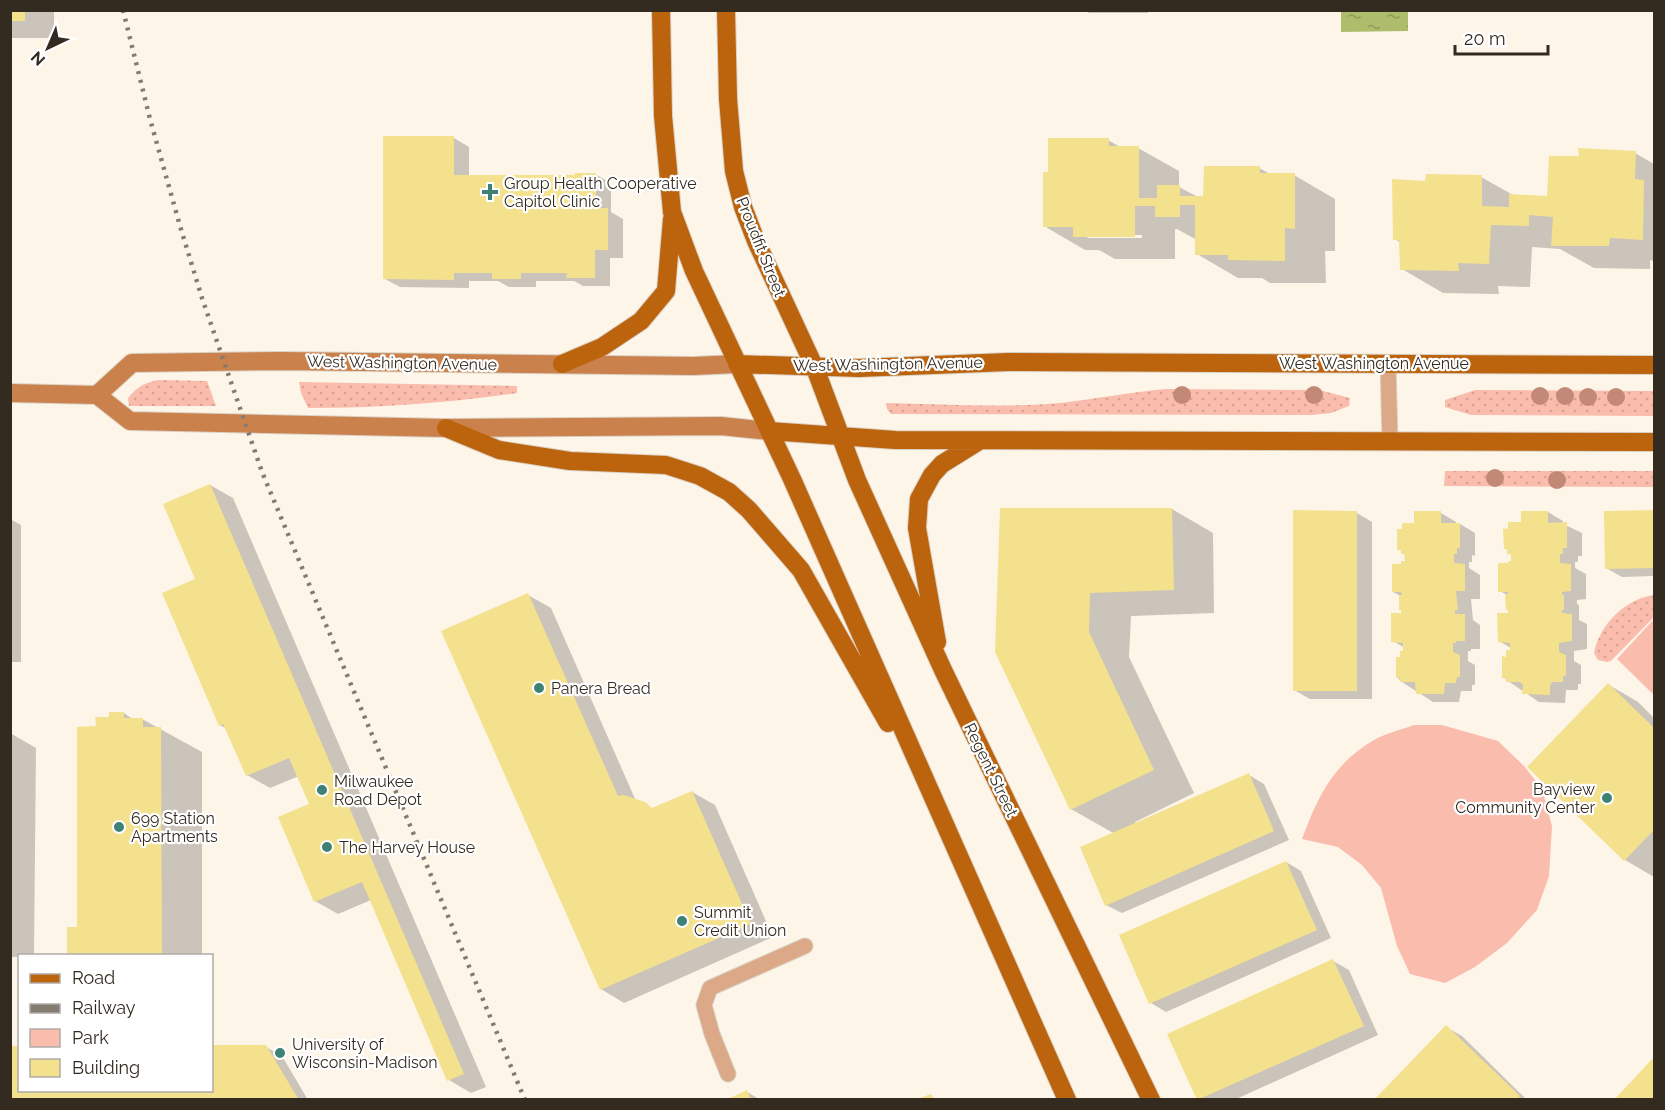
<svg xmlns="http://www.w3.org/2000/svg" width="1665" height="1110" font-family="Raleway,sans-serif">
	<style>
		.grass { fill: url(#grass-dots) }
		.park { fill: #fabcac }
		.water { fill: url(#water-ripples) }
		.shadow { fill: #0003; fill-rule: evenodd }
		.building { fill: #f4e18d }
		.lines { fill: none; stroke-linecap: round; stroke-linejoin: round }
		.lane-casing { stroke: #dad1c5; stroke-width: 17 }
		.secondary-casing { stroke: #dad1c5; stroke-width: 20 }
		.primary-casing { stroke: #dad1c5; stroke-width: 20 }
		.lane { stroke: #dba987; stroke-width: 15 }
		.secondary { stroke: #ca814c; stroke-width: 18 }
		.primary { stroke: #bc630d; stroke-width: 18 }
		.rail { stroke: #847b70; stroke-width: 4.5; stroke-dasharray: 3 6; stroke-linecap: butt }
		.tree { fill: #c38977 }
		.poi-dot { fill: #3e8275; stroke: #fff; stroke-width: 2 }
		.labels { text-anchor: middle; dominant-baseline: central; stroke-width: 4.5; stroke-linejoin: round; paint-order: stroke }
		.poi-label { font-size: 16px; fill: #342b20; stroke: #fff; text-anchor: start }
		.street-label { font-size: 16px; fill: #342b20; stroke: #fff }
	</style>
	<defs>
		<pattern id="grass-dots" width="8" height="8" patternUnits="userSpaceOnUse" patternTransform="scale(1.5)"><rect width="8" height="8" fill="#fabcac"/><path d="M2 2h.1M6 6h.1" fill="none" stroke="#d7a294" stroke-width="1.8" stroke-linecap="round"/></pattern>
		<pattern id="water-ripples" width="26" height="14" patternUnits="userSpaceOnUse" patternTransform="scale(1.5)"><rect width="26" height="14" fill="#aebd6c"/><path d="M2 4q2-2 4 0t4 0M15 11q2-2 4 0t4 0" fill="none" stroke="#8e9a58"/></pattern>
	</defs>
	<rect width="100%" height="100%" fill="#fef5e9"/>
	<path class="grass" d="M158,380l49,1 9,25h-87l-1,-8c9,-11 16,-15 30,-18z
		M299,382l218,4v7c-71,10 -138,15 -209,15l-7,-15z
		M1166,389l153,1 31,8 -1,8 -18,7 -19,2 -421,-1 -4,-5 -1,-6c57,1 117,5 175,0 35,-4 69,-11 105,-14z
		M1475,390l179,1v25l-183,-1 -26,-8v-7z
		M1445,471h209v16l-210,-1z
		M1654,595v22l-43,44 -4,1 -9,-2 -4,-7c6,-29 31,-54 60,-58z"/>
	<path class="park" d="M1654,619v76l-37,-36z
		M1414,725h28l56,16 26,25 18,23 10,37 -3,50 -12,34 -30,33 -32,24 -30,16 -35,-9 -13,-28 -16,-58 -19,-23 -24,-18 -36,-8c16,-43 31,-75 72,-99 12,-7 27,-10 40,-15z"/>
	<path class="water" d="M1341,11h67v20l-67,1z"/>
	<path class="shadow" d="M10,10h44v28h-44z
		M1085,10h63v3h-59z
		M454,138l15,9v29l107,1 19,-3 16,9v29l12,7v39h-13v28h-27l-9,-5h-38v6h-27l-11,-6h-29v7l-69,-1 -15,-8z
		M1108,140l14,8h16l41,23v16l19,10h7l54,-29 13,7h22l41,24v52h-10l1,32h-56l-8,-5h-24l-41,-24v-14l-20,-11h-2v30h-60l-16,-9h-14l-41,-24 6,-52zM1085,235h57v3h-54z
		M1635,153l19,11v97l-4,-1v9l-56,-1 -34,-19 -28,-2 -2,40 -32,-1 1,8 -56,-1 -41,-24 -1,-26 -6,-4 32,-57 54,-5 34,19 33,2 32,-40z
		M210,485l23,13 253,589 -15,6 -22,-13 -78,-180 -33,14 -23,-13 -4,-96 -12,-29 -29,12 -23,-13 -20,-46 -7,-4 -23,-146z
		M1172,509l41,24 1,80 -83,3 -2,41 65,136 -59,29 1,2 113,-49 15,9 25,56 -167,73 -16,-8 9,-71 -44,-25 -75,-158z
		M1548,512l15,9v3l19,9v23h-4v6h-3v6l11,6v25l-9,1v4l2,1v15l8,4v25l-13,2v10l7,4v19h-3v6h-12l-1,13 -26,-1 -31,-21 -5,-4 8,-29 -12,-7 11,-27 -3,-19 -7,-4 9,-26 4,-3v-7l-8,-7 4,-18z
		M1605,512h49v64l-32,1 -16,-9z
		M1357,513l15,9v177h-62l-16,-9z
		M1441,513l15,9v3l4,-1 15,9v23l-3,-1v7h-3v6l11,7v24h-9l2,21 7,5v24h-9v2h-3v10l7,4v20h-3v6h-11l-2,11h-26l-31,-20 -5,-5 8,-29 -12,-7 10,-26 -2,-19 -8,-4 10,-27 3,-2v-8l-7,-6 17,-25z
		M10,519l11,6v137h-11z
		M528,595l23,13 85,193 18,8 38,-17 23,13 58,132 -149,66 -23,-14z
		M1609,685l29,17 16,16v159l-29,-17 -96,-93z
		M124,713l10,7 8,-1 60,33v204h-133l10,-28 18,-200 14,-10z
		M10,733l26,15 -2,208h-14v1h-10z
		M1286,862l15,9 30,67 -165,74 -15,-9z
		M1333,961l16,9 29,65 -144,65h-35l-30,-65z
		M1446,1027l16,9 65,64h-151z
		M212,1047h54l16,9 26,44h-298l10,-10h192z
		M1654,1059v41h-38z
		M747,1092l14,8h-32z"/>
	<path class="building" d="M10,10h15v11h-15z
		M383,136h71v39h121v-2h21v35h12v42h-13v28h-29l1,-5h-46v6h-29v-6h-38v7l-71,-1z
		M1048,138h61v8h30v52h18v-13h23v11h23l1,-30h56v7h35v56l-10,-1v33l-57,-1v-5h-33v-50h-15v12h-25v-11h-20v31h-62v-10h-30v-55h5z
		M1578,148l58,3 -1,28 9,1 -1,60 -33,-2 -1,8h-58l2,-29 -24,-2v11l-38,-1 -2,39 -31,-1 1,8 -59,-1 -1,-30h-6l-1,-61 33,2 1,-7 56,1v31l27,1v-13l38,2 2,-40h30z
		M210,484l254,590 -17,7 -85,-199 -48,20 -36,-85 31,-13 -20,-46 -43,18 -23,-52 -4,2 -57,-133 33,-14 -32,-75z
		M1000,508h172l2,82 -84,3 -1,39 65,138 -84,40 -75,-158z
		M1293,510l64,1v180h-64z
		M1654,510v58l-49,1 -1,-58z
		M1414,511h27v12h19v25h-3v6h-3v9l11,1v27h-9l2,19h-3v4h10v27h-9v2h-3v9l7,3v22h-3l-1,6h-11l-1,11h-28l-1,-12h-15v-4h-4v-21h4v-6h3v-8l-12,-1v-29h10v-3h-2v-15h3l-1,-3h-9v-28h9v-3h4l-1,-7h-3v-4h-4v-21h5v-6h12z
		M1521,511h27v12l19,-1v26h-4v6h-3v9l11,1v27l-9,1v3h2v15h-2v3l10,1v27l-13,2v9l7,3v21h-3v6h-12l1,2h-2v11l-28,-1 1,-9 -3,-3h-14v-4h-4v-22l4,1v-7h4v-7l-12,-1 -1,-29h11v-3h-2l-1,-15 3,-1v-2h-10v-29h10v-2h3v-7h-4v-5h-3l-1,-21 5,1v-7h13z
		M528,593l90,203 6,-1 21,7 7,6 40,-17 59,133 -151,66 -159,-359z
		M1608,683l46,45v102l-30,31 -97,-94z
		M109,712h15v6h19v9h18l1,229h-95v-29h10v-200l19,-1 -1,-9h14z
		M1249,773l25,58 -169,75 -25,-59z
		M1286,861l31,69 -168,74 -30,-69z
		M1333,959l31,67 -167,74 -30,-66z
		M1446,1025l74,71 -3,4h-143z
		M212,1045h54l33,55h-289v-54h10v44h192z
		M1654,1057v43h-40z
		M747,1090l4,10h-25z
		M931,1094l3,5h-17z"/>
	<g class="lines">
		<defs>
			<path id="lane" d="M1388,364l2,77
				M728,1074l-16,-40 -8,-29 6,-17 95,-42"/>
			<path id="secondary" d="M10,393l87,2 33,26 316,7 275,-2 48,5
				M97,395l35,-32 149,-2 412,5 44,-2"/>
			<path id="primary" d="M661,10l2,106 9,96 22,59 98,208 275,621
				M726,10l2,89 6,72 9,36 13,34 59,127 42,112 86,190 208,430
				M562,364l40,-17 39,-26 25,-30 6,-72
				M737,364l122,4 149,-6 646,3
				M446,428l53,22 71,11 96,4 34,11 29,16 20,18 52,60 87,153
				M769,431l126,9 759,2
				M937,642l-20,-114 2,-29 13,-24 10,-11 37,-23"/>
		</defs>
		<use href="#lane" class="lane-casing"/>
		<use href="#secondary" class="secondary-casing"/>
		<use href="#primary" class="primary-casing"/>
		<use href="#lane" class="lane"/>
		<use href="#secondary" class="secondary"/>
		<use href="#primary" class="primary"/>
		<path class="rail" d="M123,10l27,109 30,107 22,72 60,174 263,628"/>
	</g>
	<g class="tree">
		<circle cx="1182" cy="395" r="9"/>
		<circle cx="1314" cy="395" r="9"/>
		<circle cx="1540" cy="396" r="9"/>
		<circle cx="1565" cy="396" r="9"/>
		<circle cx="1588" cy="397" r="9"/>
		<circle cx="1616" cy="397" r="9"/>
		<circle cx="1495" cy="478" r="9"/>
		<circle cx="1557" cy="480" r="9"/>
	</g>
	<g class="poi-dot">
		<path d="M487 183h6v6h6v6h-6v6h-6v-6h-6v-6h6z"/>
		<circle cx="539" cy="688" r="6"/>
		<circle cx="322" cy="790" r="6"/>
		<circle cx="1607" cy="798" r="6"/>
		<circle cx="119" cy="827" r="6"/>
		<circle cx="327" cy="847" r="6"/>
		<circle cx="682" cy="921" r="6"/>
		<circle cx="280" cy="1053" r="6"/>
	</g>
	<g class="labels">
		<g class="poi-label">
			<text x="504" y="183">Group Health Cooperative<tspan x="504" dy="18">Capitol Clinic</tspan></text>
			<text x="551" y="688">Panera Bread</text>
			<text x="334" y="781">Milwaukee<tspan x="334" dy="18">Road Depot</tspan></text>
			<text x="1595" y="789" text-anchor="end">Bayview<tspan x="1595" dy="18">Community Center</tspan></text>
			<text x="131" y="818">699 Station<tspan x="131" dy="18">Apartments</tspan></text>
			<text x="339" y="847">The Harvey House</text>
			<text x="694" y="912">Summit<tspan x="694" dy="18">Credit Union</tspan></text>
			<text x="292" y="1044">University of<tspan x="292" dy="18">Wisconsin-Madison</tspan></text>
		</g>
		<g class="street-label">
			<text transform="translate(761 247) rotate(68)">Proudfit Street</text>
			<text transform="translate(402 363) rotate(1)">West Washington Avenue</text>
			<text x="1374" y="363">West Washington Avenue</text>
			<text transform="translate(888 364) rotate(-1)">West Washington Avenue</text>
			<text transform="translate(991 770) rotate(64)">Regent Street</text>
		</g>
	</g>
	<rect width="1665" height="1110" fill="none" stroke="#342b20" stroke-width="24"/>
	<rect x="18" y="954" width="195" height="138" fill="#ffffff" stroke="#aeaaa6" stroke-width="1.5"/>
	<rect x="30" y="974" width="30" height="9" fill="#bc630d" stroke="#aeaaa6" stroke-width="1.5"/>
	<text x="72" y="984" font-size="18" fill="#342b20">Road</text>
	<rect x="30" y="1004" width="30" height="9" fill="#847b70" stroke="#aeaaa6" stroke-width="1.5"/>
	<text x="72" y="1014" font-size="18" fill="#342b20">Railway</text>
	<rect x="30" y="1029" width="30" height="18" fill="#fabcac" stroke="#aeaaa6" stroke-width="1.5"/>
	<text x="72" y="1044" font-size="18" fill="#342b20">Park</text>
	<rect x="30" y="1059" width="30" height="18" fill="#f4e18d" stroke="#aeaaa6" stroke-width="1.5"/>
	<text x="72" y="1074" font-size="18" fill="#342b20">Building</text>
	<g transform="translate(48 48) rotate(224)" stroke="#ffffff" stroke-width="4.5" paint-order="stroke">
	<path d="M0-4.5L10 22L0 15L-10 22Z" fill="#342b20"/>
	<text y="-9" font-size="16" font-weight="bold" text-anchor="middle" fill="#342b20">N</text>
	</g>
	<path d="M1455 45v9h93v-9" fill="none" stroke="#342b20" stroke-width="3"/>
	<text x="1464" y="45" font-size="18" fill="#342b20" stroke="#ffffff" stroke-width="4.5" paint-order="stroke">20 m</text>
</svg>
